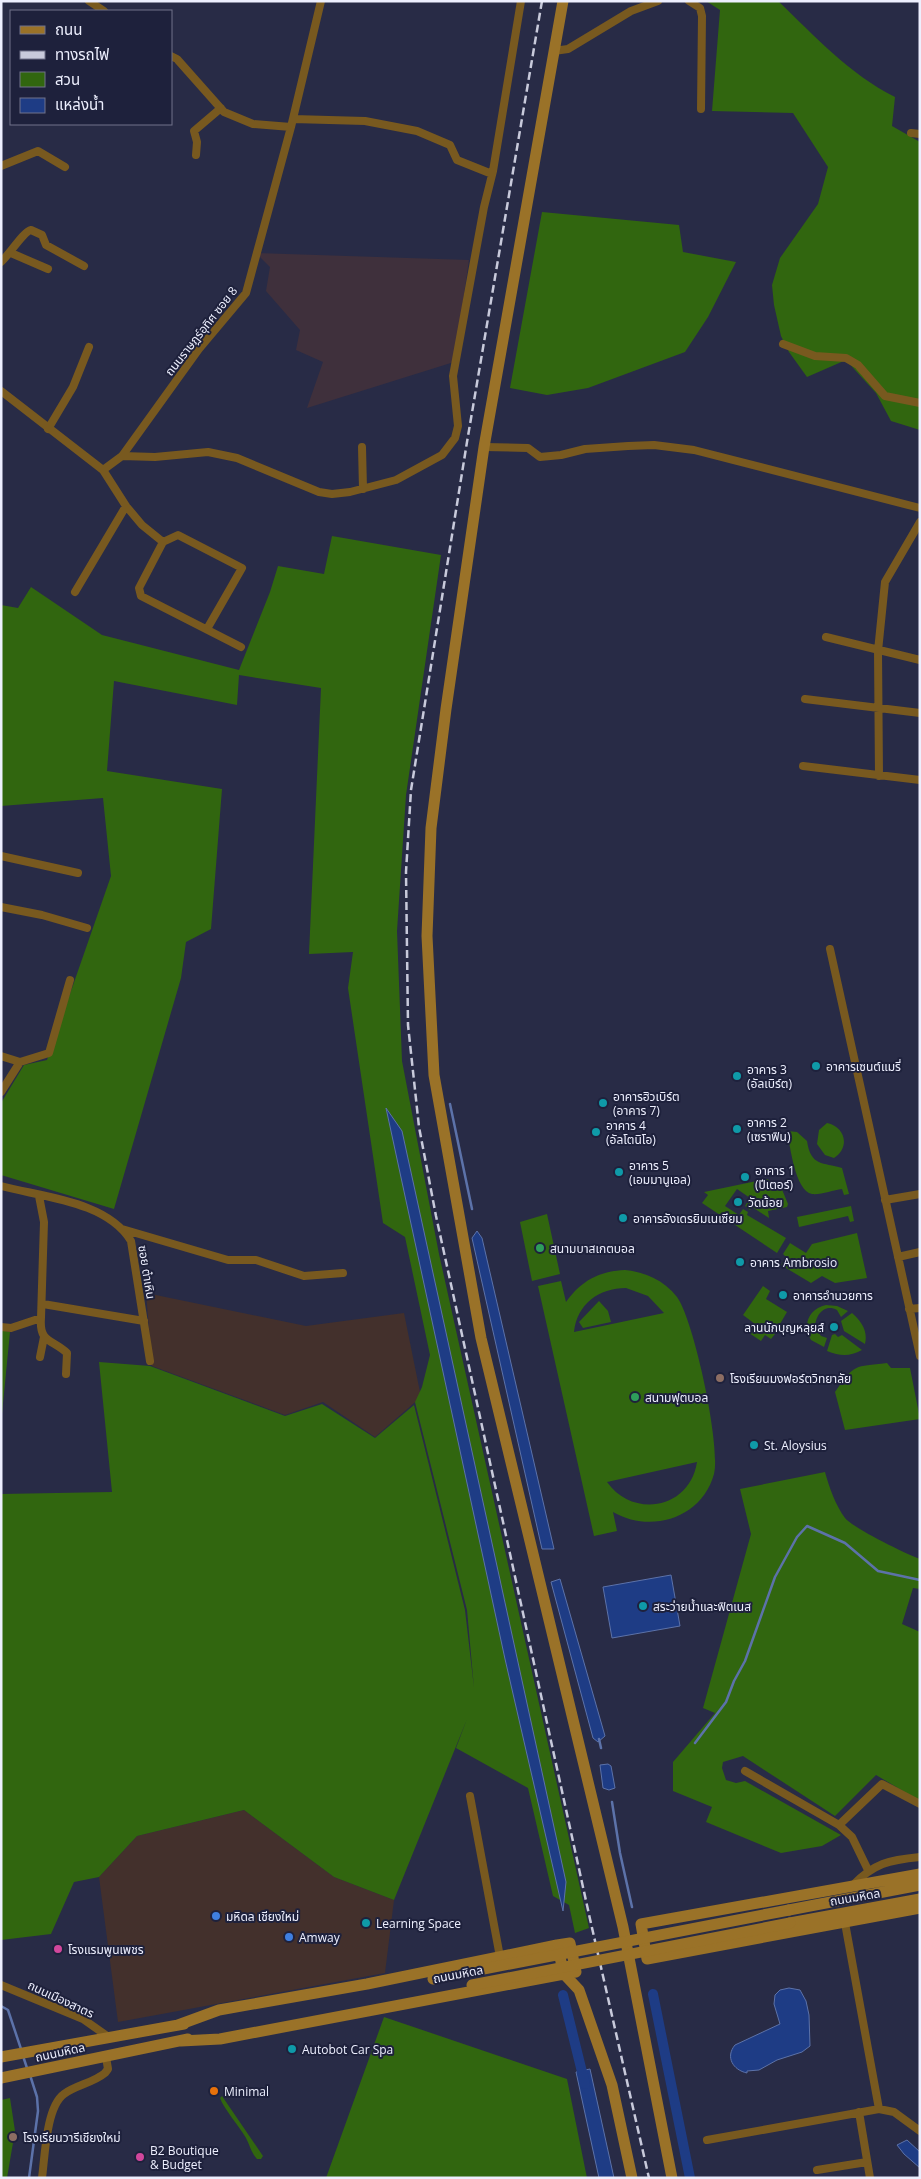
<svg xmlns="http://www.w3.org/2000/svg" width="921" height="2179" font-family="'Open Sans','Noto Sans Thai',sans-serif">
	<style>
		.commercial { fill: #43302c }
		.industrial { fill: #3f303c }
		.green { fill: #31660f; fill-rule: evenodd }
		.water { fill: #1e3c85; stroke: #5c72a9 }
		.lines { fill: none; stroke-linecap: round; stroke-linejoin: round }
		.stream { stroke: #5c72a9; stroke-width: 2.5 }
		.canal { stroke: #1e3c85; stroke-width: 10 }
		.street { stroke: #78591f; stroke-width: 8 }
		.secondary { stroke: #9a7228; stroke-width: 11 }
		.rail { stroke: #c8cadb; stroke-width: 2.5; stroke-dasharray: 8 4; stroke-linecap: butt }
		.secondary-bridge { stroke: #9a7228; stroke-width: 11 }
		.culture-dot { fill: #0f9aa8; stroke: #1e213c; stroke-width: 2 }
		.leisure-dot { fill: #2e9e5b; stroke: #1e213c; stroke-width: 2 }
		.education-dot { fill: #8d6e63; stroke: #1e213c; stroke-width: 2 }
		.shop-dot { fill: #3f7fe0; stroke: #1e213c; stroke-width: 2 }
		.hotel-dot { fill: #d1479c; stroke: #1e213c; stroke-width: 2 }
		.food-dot { fill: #e8710a; stroke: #1e213c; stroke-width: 2 }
		.labels { text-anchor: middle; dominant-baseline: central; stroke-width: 4; stroke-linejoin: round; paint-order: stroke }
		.street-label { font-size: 12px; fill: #edeffe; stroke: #1e213c }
		.poi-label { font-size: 12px; fill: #edeffe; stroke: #1e213c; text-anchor: start }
	</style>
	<rect width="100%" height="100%" fill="#282b46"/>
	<path class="commercial" d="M146,1293l160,33 98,-13 17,84 -46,40 -52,-35 -38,13 -133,-49z
		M244,1810l90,67 60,23 -9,73 -267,49 -19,-145 38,-41z"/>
	<path class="industrial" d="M256,253l213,7 -15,102 -147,46 16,-46 -27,-12 4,-20 -34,-39 4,-24z"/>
	<path class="green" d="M706,1h72c37,35 71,73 117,96l-3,29 28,16v288l-29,-9 -15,-28 -30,-33 -39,17 -18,-25 -8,-16 -7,-31 -2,-20 8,-27 38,-54 10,-37 -35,-54 -81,-2 8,-101z
		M542,212l137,13 4,27 53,10 -28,55 -23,35 -97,36 -41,7 -37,-7z
		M332,536l109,19 -35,240 -9,136 5,130 37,193 150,674 -14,5 -6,-28 -16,-9 -25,-108 -72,-40 11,-29 -73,181 -60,-23 -90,-67 -107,26 -38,41 -25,5 -23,52 -50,6v-446l111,-2 -13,-130 51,4 135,50 37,-12 53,34 39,-33 51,205 9,78 -7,-78 -52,-208 7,-15 8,-32 -25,-118 -22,-14 -35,-235 5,-36 -44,2 12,-266 -82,-13 -2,30 -123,-24 -7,90 115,18 -11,140 -25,13 -5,36 -67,231 -113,-34v-72l23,-38 23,-5 64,-184 -8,-78 -102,8v-201l17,3 13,-21 71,48 137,35 31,-78 8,-26 46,8z
		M827,1123c19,4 23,25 7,35l-9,-3 -8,-11 2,-14z
		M787,1131l10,1 10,9c4,26 16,21 35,27l7,26 -5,1 -2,-6c-9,1 -21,6 -30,5 -17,-3 -22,-49 -25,-63z
		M767,1179l14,8 7,17 -1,3 -19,4 1,7 -17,-11 -2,3 -5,-4 5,-8 -13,-9 -12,17 14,9 4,-6 5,3 -1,3 39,23 -9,15 -75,-50 6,-8 -4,-3z
		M851,1206l3,15 -4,1 -2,-6 -49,11 -2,-10z
		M547,1214l13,60 -28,7 -12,-59z
		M857,1233l10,45 -32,5 -13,-7 -11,7 -30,-18 5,-8 -3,-3 7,-11 16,10 6,-9z
		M625,1270c20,2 39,10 52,27 17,23 44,149 37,177 -12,44 -63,60 -101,38l4,19 -23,5 -56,-250 23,-5 5,21c15,-21 33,-31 59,-32zM626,1288l22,8 16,17 -90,19c3,-28 25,-44 52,-44zM697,1462c-7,47 -64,57 -90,20z
		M763,1286l7,5 -4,8 21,13 -10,17 -12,-7 -2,5 12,7 -4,5 -6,-4 -4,6 -12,-8 6,-9 -12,-9z
		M599,1301l9,10 3,11 -28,6 -4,-6z
		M826,1305l11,1 11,5 -7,6 -4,-7c-13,-7 -22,6 -22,18l6,8 6,2 -3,9 -13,-7c-9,-16 -2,-31 15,-35z
		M852,1313c10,9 16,18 13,31l-21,-13 -3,-10z
		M1,1330l9,2 -9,92z
		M835,1334l3,3 4,-2 20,15c-13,7 -22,6 -35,1l5,-16z
		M887,1363l4,5h19l10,51 -75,11 -10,-38c20,-29 19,-25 52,-29z
		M825,1472c4,15 11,34 20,46 8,10 61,36 75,41v30l-7,-1 -11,36 18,8v169l-44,-26 -41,41 -92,-60 -20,6 -1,6 4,12 10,3 9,-2 96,54 -19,11 -41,7 -75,-31 6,-15 -39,-16v-29l42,-49 -12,-5 48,-174 -11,-45z
		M384,2017l183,62 20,99h-261z
		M222,2096l41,60 -2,3h-4c-6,-7 -7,-13 -11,-21 -7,-12 -22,-29 -26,-40z
		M10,2098l5,33 -8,47h-6v-78z"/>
	<path class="water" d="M386,1108l16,23 164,751 -3,29 -58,-252z
		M477,1231l5,7 72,311h-12l-70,-311z
		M671,1575l9,51 -68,12 -9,-51z
		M560,1579l45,157 -7,6 -5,-4 -42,-156z
		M608,1764l3,2 4,22 -6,2 -6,-2 -3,-23z
		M789,1988l11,2 6,11 3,14 1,31 -8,6 -25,8 -18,10 -12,1v2c-14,-3 -22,-16 -12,-28l45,-21 -6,-20 1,-9 5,-5z
		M590,2069l24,109h-15l-23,-106z
		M907,2140l13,12v16l-16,-14 -7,-9z"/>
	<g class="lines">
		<path class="stream" d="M450,1104l22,105
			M599,1739l2,9
			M695,1743l31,-41 8,-21 11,-20 30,-84 22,-40 10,-11 38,17 33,28 42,9
			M612,1802l8,51 12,54
			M1,2006l7,4 13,39
			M23,2056l4,12
			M29,2178l9,-67 -1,-14 -7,-22"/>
		<path class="canal" d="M653,1994l37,184
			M563,1995l22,89"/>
		<path class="street" d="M89,1l15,10
			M689,1l11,7 2,8 -1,93
			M554,51l14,-2 63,-38 27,-10
			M171,56l6,3 47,53 29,12 38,3
			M293,119l72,2 52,10 33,14 7,15 35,14
			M911,133l9,1
			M196,155l1,-13 -3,-11 27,-23
			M1,166l37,-15 27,16
			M11,253l37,16
			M1,262c8,-7 23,-31 30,-32l11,5 4,10 38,21
			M783,344l32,12 31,2 12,7 27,31 35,7
			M1,391l102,79 23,36 16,19 21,17
			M48,429l25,-42 16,-40
			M362,447l1,42
			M484,447l44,1 12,9 21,-2 24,-6 43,-3 26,-1 40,5 226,58
			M122,456l33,1 53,-5 29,6 82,34 13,2 18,-2 46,-12 46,-25 13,-17 3,-12 -5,-50 31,-169 9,-36 28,-170
			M103,470l19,-14 77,-107 47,-56 45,-166 30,-126
			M75,592l51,-86
			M207,629l35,-61 -64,-33 -15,7 -24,46 2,8 100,51
			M826,637l94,23
			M805,699l115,14
			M803,766l117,14
			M879,776l-1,-125 7,-69 35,-60
			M1,856l77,17
			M1,907l41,8 45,13
			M830,949l90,407
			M1,1056l19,6
			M1,1092l19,-30 29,-9 21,-73
			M1,1186c41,11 106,15 130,55l19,120
			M885,1200l35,-6
			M122,1229l106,31h28l48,16 39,-3
			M898,1257l22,-5
			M43,1304l101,17
			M909,1309l11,-1
			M41,1318c-2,25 11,21 26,35l-1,21
			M1,1327l10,1 30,-10 3,-96 -5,-26
			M40,1357l4,-20
			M745,1771l94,54 13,12 16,33
			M470,1796l30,161
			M839,1825l43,-41 38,20
			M852,1886c22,-23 37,-26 68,-29
			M845,1923l34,186
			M1,1985l82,34 27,19
			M859,2112l11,66
			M707,2140l172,-31 15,3 26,19
			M817,2170l50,-8
			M42,2178c3,-22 4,-71 22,-84 12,-9 29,-11 41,-21l3,-4 -2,-12"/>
		<path class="secondary" d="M563,1l-79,446 -38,262 -15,119 -4,108 7,139 47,263 142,589 49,251
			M920,1874l-279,50 6,35 273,-51
			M789,1910l131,-25
			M790,1923l130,-24
			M557,1945l13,-2 6,29 -12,2
			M564,1974l15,16 33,95 20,93
			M433,1979l35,-7
			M178,2025l41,-15 148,-26 190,-39 7,29 -344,65 -39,2
			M1,2057l183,-33
			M1,2078l187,-39"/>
		<path class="rail" d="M542,1l-75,441 -56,348 -5,82 2,153 11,102 17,89 154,703 59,259"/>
		<path class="secondary-bridge" d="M468,1972l321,-62
			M472,1985l318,-62"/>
	</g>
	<g class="culture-dot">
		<circle cx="816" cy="1066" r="5"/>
		<circle cx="737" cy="1076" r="5"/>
		<circle cx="603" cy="1103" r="5"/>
		<circle cx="737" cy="1129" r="5"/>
		<circle cx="596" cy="1132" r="5"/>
		<circle cx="619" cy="1172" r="5"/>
		<circle cx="745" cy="1177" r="5"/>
		<circle cx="738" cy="1202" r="5"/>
		<circle cx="623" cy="1218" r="5"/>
		<circle cx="740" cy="1262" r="5"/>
		<circle cx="783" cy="1295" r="5"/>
		<circle cx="834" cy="1327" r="5"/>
		<circle cx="754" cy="1445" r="5"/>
		<circle cx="643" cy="1606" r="5"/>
		<circle cx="366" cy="1923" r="5"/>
		<circle cx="292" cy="2049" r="5"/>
	</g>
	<g class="leisure-dot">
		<circle cx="540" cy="1248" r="5"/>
		<circle cx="635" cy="1397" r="5"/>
	</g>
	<g class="education-dot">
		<circle cx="720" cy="1378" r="5"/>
		<circle cx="13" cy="2137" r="5"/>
	</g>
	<g class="shop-dot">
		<circle cx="216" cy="1916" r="5"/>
		<circle cx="289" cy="1937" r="5"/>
	</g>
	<g class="hotel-dot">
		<circle cx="58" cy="1949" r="5"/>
		<circle cx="140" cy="2157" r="5"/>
	</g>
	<circle class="food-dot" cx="214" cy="2091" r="5"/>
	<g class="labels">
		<g class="street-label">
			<text transform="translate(201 331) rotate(-52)">ถนนราษฎร์อุทิศ ซอย 8</text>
			<text transform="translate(147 1272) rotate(81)">ซอย ต๋าเหิน</text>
			<text transform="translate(855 1897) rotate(-10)">ถนนมหิดล</text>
			<text transform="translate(458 1974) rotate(-11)">ถนนมหิดล</text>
			<text transform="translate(61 1999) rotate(25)">ถนนเมืองสาตร</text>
			<text transform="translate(60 2052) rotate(-12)">ถนนมหิดล</text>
		</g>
		<g class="poi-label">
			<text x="826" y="1066">อาคารเซนต์แมรี่</text>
			<text x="747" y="1069">อาคาร 3<tspan x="747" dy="14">(อัลเบิร์ต)</tspan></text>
			<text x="613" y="1096">อาคารฮิวเบิร์ต<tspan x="613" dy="14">(อาคาร 7)</tspan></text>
			<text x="747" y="1122">อาคาร 2<tspan x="747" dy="14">(เซราฟิน)</tspan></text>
			<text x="606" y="1125">อาคาร 4<tspan x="606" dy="14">(อัลโตนิโอ)</tspan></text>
			<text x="629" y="1165">อาคาร 5<tspan x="629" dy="14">(เอมมานูเอล)</tspan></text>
			<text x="755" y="1170">อาคาร 1<tspan x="755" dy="14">(ปีเตอร์)</tspan></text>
			<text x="748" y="1202">วัดน้อย</text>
			<text x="633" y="1218">อาคารอังเดรยิมเนเซียม</text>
			<text x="550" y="1248">สนามบาสเกตบอล</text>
			<text x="750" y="1262">อาคาร Ambrosio</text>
			<text x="793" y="1295">อาคารอำนวยการ</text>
			<text x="824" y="1327" text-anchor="end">ลานนักบุญหลุยส์</text>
			<text x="730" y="1378">โรงเรียนมงฟอร์ตวิทยาลัย</text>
			<text x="645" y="1397">สนามฟุตบอล</text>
			<text x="764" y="1445">St. Aloysius</text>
			<text x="653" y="1606">สระว่ายน้ำและฟิตเนส</text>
			<text x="226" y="1916">มหิดล เชียงใหม่</text>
			<text x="376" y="1923">Learning Space</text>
			<text x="299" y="1937">Amway</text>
			<text x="68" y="1949">โรงแรมพูนเพชร</text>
			<text x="302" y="2049">Autobot Car Spa</text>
			<text x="224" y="2091">Minimal</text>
			<text x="23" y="2137">โรงเรียนวารีเชียงใหม่</text>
			<text x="150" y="2150">B2 Boutique<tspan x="150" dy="14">&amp; Budget</tspan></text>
		</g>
	</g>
	<rect width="921" height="2179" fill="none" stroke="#edeffe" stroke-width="5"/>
	<rect x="10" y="10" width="162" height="115" fill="#1e213c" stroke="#71738a"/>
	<rect x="20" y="26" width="25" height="8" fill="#9a7228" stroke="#71738a"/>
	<text x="55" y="35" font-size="15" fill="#edeffe">ถนน</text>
	<rect x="20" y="51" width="25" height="8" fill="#c8cadb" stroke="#71738a"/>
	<text x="55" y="60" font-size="15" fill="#edeffe">ทางรถไฟ</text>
	<rect x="20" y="72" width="25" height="15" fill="#31660f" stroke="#71738a"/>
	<text x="55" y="85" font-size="15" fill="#edeffe">สวน</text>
	<rect x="20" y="98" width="25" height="15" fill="#1e3c85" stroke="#71738a"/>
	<text x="55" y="110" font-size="15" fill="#edeffe">แหล่งน้ำ</text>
</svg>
